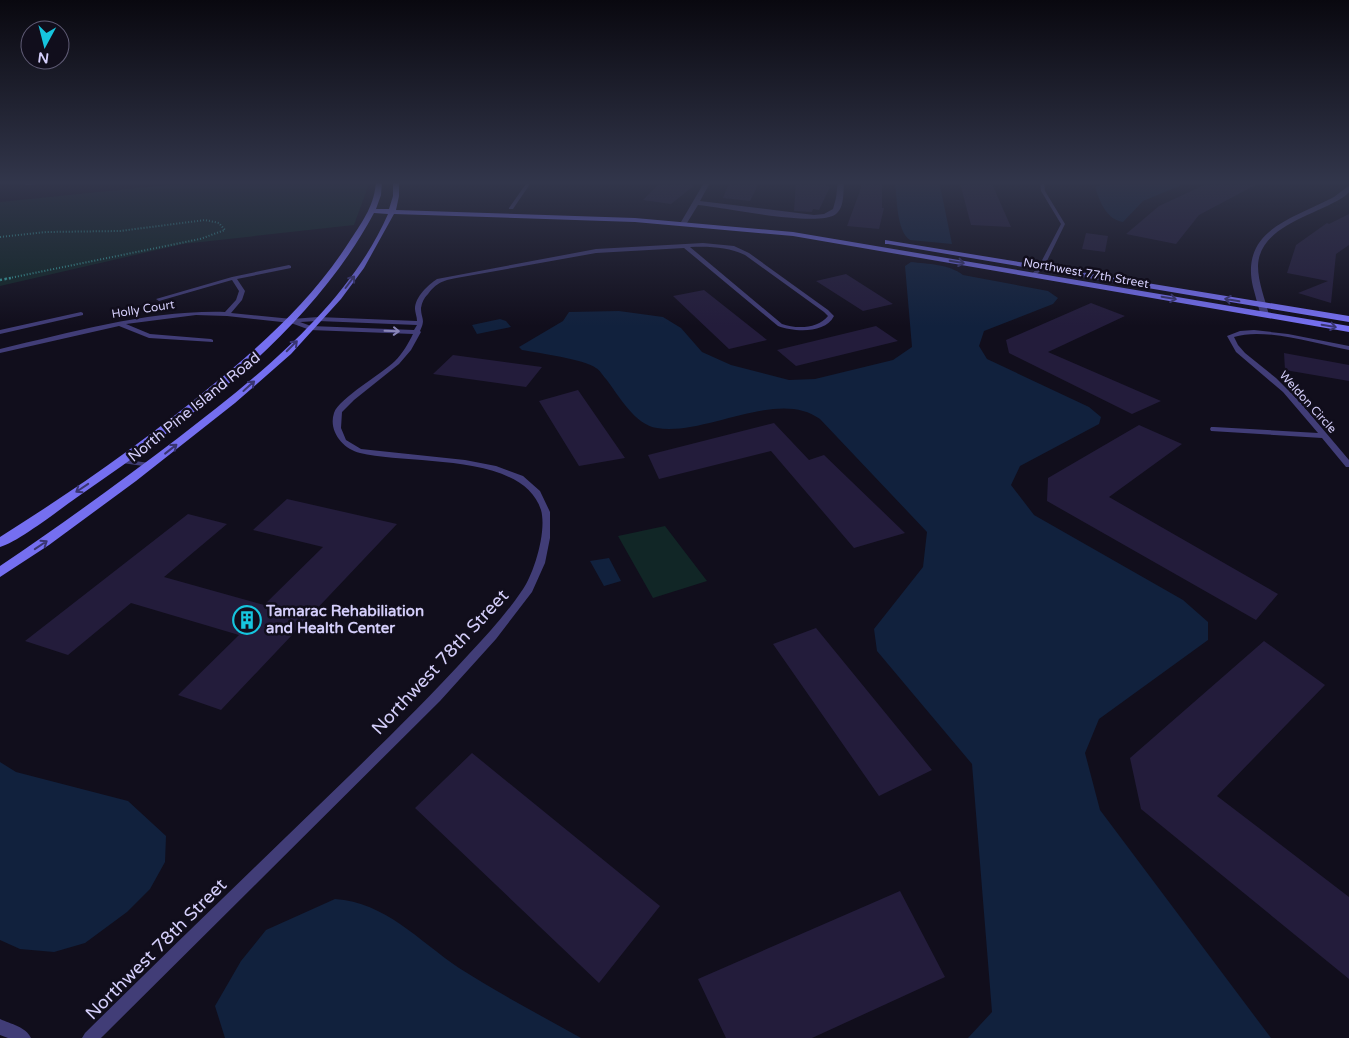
<svg xmlns="http://www.w3.org/2000/svg" width="1349" height="1038" font-family="'Varela Round',sans-serif">
	<style>
		.green { fill: #112626 }
		.water { fill: #11213d }
		.building { fill: #231c3b }
		.lines { fill: none; stroke-linecap: round; stroke-linejoin: round }
		.path-far1 { stroke: #39a3a0; stroke-width: 2; stroke-dasharray: 1 2; stroke-linecap: butt }
		.path { stroke: #39a3a0; stroke-width: 2.5; stroke-dasharray: 2 2.5; stroke-linecap: butt }
		.lane { fill: #413d77; fill-rule: evenodd }
		.street { fill: #413d77; fill-rule: evenodd }
		.secondary { fill: #756ff0; fill-rule: evenodd }
		.oneway { stroke: #393571 }
		.oneway2 { stroke: #8a86b8 }
		.labels { text-anchor: middle; dominant-baseline: central; stroke-width: 5; stroke-linejoin: round; paint-order: stroke }
		.far-street-label { font-size: 12px; fill: #d4cefa; stroke: #110e1c }
		.street-label { font-size: 15px; fill: #d4cefa; stroke: #110e1c }
		.poi-label { font-size: 15px; font-weight: bold; fill: #d4cefa; stroke: #110e1c; text-anchor: start }
		.near-street-label { font-size: 18px; fill: #d4cefa; stroke: #110e1c }
	</style>
	<rect width="100%" height="100%" fill="#110e1c"/>
	<path class="green" d="M207,181h163l-16,44 -171,19 -183,42v-84z
		M665,526l42,55 -54,17 -35,-62z"/>
	<path class="water" d="M895,181h44l13,63 -42,-4c-14,-9 -13,-44 -15,-59z
		M1113,181h75l1,1 -46,19 -20,21c-17,-3 -23,-20 -28,-35z
		M911,262c17,2 38,2 52,13l85,16 10,7 -5,6 -69,27 -5,15 8,13 102,48 12,10 -2,7 -79,42 -9,19 23,30 149,85 25,22v18l-109,79 -14,34 15,57 171,228h-303l24,-26 -20,-248 -95,-113 -3,-22 49,-62 4,-35 -107,-113c-42,-31 -114,17 -163,9 -22,-3 -38,-32 -51,-49 -3,-3 -6,-9 -10,-11 -12,-9 -58,-15 -74,-18l-3,-3 44,-26 6,-9 50,-1 44,6 18,11 21,24 29,13 58,15 26,-1 78,-19 19,-13 -7,-81z
		M500,319l6,2 5,6 -34,7 -5,-9z
		M609,558l12,23 -17,5 -14,-25z
		M0,762l16,10 112,29 38,35 -1,26 -15,27 -23,23 -42,31 -31,9 -34,-3 -20,-9z
		M335,899c50,3 84,42 124,69 39,25 81,47 122,70h-356l-10,-32 26,-45 25,-31z"/>
	<path class="building" d="M662,181h38l-29,23 -28,-4z
		M730,181h30l-10,20 -27,-3z
		M796,181h29l1,5 4,1 -11,23 -6,-1 -1,3 -18,-1z
		M861,181h21v27h2l-5,21 -32,-3 14,-38z
		M1213,181h50l-64,34 -23,29 -50,-10 33,-28z
		M960,183l32,1 19,43 -40,-2z
		M1349,214v31l-13,9 -5,49 -33,-10 30,-12 -41,-8 9,-28 31,-22 2,1z
		M1086,233l22,3 -3,16 -23,-3z
		M846,274l47,30 -30,7 -47,-30z
		M704,290l63,50 -38,9 -56,-53z
		M1091,303l34,13 -77,36 113,49 -29,13 -123,-61 -3,-13z
		M876,326l22,15 -102,25 -19,-16z
		M1284,353l65,12v16l-64,-11z
		M453,355l89,12 -16,20 -93,-13z
		M578,390l47,68 -46,8 -40,-65z
		M774,423l35,37 15,-5 81,78 -51,15 -83,-97 -112,28 -11,-24z
		M1139,425l43,19 -73,53 169,97 -22,26 -209,-119 1,-23z
		M287,499l110,25 -176,186 -43,-15 61,-60 -108,-32 -63,52 -43,-14 163,-127 39,10 -63,53 100,28 59,-58 -70,-17z
		M816,628l116,142 -53,26 -106,-152z
		M1264,641l61,44 -108,111 132,101v82l-208,-170 -11,-51z
		M472,753l188,153 -61,77 -184,-175z
		M900,891l45,86 -133,61h-86l-28,-59z"/>
	<g class="lines">
		<path class="path-far1" d="M0,237l46,-5 74,-1 85,-11 14,3 6,7 -25,9 -195,40"/>
		<path class="path" d="M0,280l11,-2"/>
		<path class="lane" d="M528,181h4l-19,28h-4v-1z
			M1040,181h4l1,10 20,33 -21,43 -10,10 -3,-2 8,-9 22,-42 -20,-33z
			M703,243l31,3 15,7 79,57 6,6c-9,18 -40,16 -56,10l-94,-78 -88,5 -134,24c-16,3 -23,3 -34,17 -4,4 -6,8 -7,14 0,11 5,11 -1,23l1,1 -10,18 -12,14 -45,36 -12,12 -1,16 5,12 15,9 104,11 31,6 27,10 17,15 10,21v26l-5,25 -13,29 -36,47 -56,62 -339,337h-19l3,-5c87,-86 175,-171 263,-256 41,-40 82,-80 121,-123 18,-19 37,-40 52,-62 13,-17 26,-61 20,-82 -18,-58 -133,-45 -181,-57 -17,-4 -32,-22 -26,-40 5,-15 48,-39 61,-52 8,-8 13,-17 18,-27l-103,-4 -19,-7 -64,-7 -31,-1 -70,9 24,10 61,5 2,1v2l-64,-4 -30,-12 -119,27v-4c74,-17 149,-39 225,-37l11,-12 3,-9 -7,-11 -73,21 -3,-2 76,-22 57,-12 2,1v2l-54,11 8,12 -3,9 -11,13 61,6 26,-2 99,4c0,-4 -2,-9 -2,-12 0,-12 13,-24 22,-30l159,-30zM690,247c19,-1 38,0 55,8l79,57 4,4c-10,13 -32,13 -46,8zM318,321l99,4 -3,5 -103,-4 -11,-4z
			M81,312l2,1v2l-83,19v-4z
			M1254,330l34,4 61,12v4c-32,-6 -85,-23 -115,-13l4,8 7,8 31,25 23,23 50,59v7h-3l-24,-29 -111,-7 -1,-2 1,-2h3l104,6 -35,-41 -47,-40 -9,-16 13,-5z
			M119,459l31,4 4,2 -4,2 -28,-4 -4,-2z
			M0,1019c11,5 26,8 31,19h-23l-8,-3z"/>
		<path class="street" d="M18,181h42l-3,2 -31,2z
			M705,181h6l-11,20 114,14 10,-1 9,-5 3,-11 2,-17h6c-1,10 1,26 -8,33 -18,14 -112,-7 -138,-9l-11,18h-4l-2,-1z
			M1349,186v6l-4,4c-27,19 -86,29 -87,70 0,16 7,33 11,49l-7,2c-4,-9 -6,-20 -9,-30 -13,-56 38,-68 77,-88 7,-3 13,-10 19,-13z"/>
		<path class="secondary" d="M376,181h6l-1,14 -5,14h13l4,-13v-15h6v15l-3,14 239,8 158,14 556,94v6l-556,-96 -158,-14 -241,-8 -30,54 -23,31 -50,55 -56,49 -99,78 -87,64 -49,32v-11c61,-41 120,-84 178,-128 78,-60 170,-132 210,-224l-14,-1c-64,120 -188,209 -298,285 -17,12 -58,44 -76,49v-10c73,-46 144,-95 210,-150 54,-44 104,-89 141,-148 12,-18 24,-35 25,-58z
			M885,240l464,76v6l-461,-78h-3z"/>
	</g>
	<defs><path id="oneway-shaft" d="M-6 0H5M1.5-3L5.5 0L1.5 3" fill="none" stroke-width="1.6" stroke-linecap="round" stroke-linejoin="round" transform="scale(1.25)"/></defs>
	<g class="oneway">
		<use href="#oneway-shaft" transform="translate(957 262) rotate(10)"/>
		<use href="#oneway-shaft" transform="translate(350 282) rotate(-53)"/>
		<use href="#oneway-shaft" transform="translate(1169 298) rotate(10)"/>
		<use href="#oneway-shaft" transform="translate(1232 300) rotate(-170)"/>
		<use href="#oneway-shaft" transform="translate(1329 326) rotate(10)"/>
		<use href="#oneway-shaft" transform="translate(292 346) rotate(-45)"/>
		<use href="#oneway-shaft" transform="translate(249 386) rotate(-42)"/>
		<use href="#oneway-shaft" transform="translate(171 449) rotate(-38)"/>
		<use href="#oneway-shaft" transform="translate(82 488) rotate(146)"/>
		<use href="#oneway-shaft" transform="translate(41 545) rotate(-34)"/>
	</g>
	<use class="oneway2" href="#oneway-shaft" transform="translate(392 331) rotate(2)"/>
	<linearGradient id="sky" x2="0" y2="1"><stop stop-color="#09080f"/><stop offset="0.56" stop-color="#32364b"/><stop offset="1" stop-color="#32364b" stop-opacity="0"/></linearGradient>
	<rect width="1349" height="326" fill="url(#sky)"/>
	<defs>
		<symbol id="building-ring" viewBox="-11 -11 22 22"><circle r="9.5" fill="#110e1c" stroke="#16c5de" stroke-width="1.5"/><path d="M-4-6H4V6H1V3H-1V6H-4ZM-2.5-4.3h1.7v1.8h-1.7ZM.8-4.3h1.7v1.8H.8ZM-2.5-1h1.7V.8h-1.7ZM.8-1h1.7V.8H.8Z" fill="#16c5de"/></symbol>
	</defs>
	<g fill-rule="evenodd">
		<use href="#building-ring" x="231" y="604" width="32" height="32"/>
	</g>
	<g class="labels">
		<g class="far-street-label">
			<text transform="translate(1086 273) rotate(10)">Northwest 77th Street</text>
			<text transform="translate(143 309) rotate(-9)">Holly Court</text>
			<text transform="translate(1308 402) rotate(48)">Weldon Circle</text>
		</g>
		<g class="street-label">
			<text transform="translate(194 407) rotate(-39)">North Pine Island Road</text>
		</g>
		<g class="poi-label">
			<text x="266" y="611">Tamarac Rehabiliation<tspan x="266" dy="17">and Health Center</tspan></text>
		</g>
		<g class="near-street-label">
			<text transform="translate(440 662) rotate(-47)">Northwest 78th Street</text>
			<text transform="translate(156 949) rotate(-45)">Northwest 78th Street</text>
		</g>
	</g>
	<g transform="translate(45 45) rotate(187)"><circle r="24" fill="#110e1c" stroke="#5f5b75"/>
	<path d="M0-4L9 19L0 12L-9 19Z" fill="#16c5de"/>
	<text y="-8" font-size="14" font-weight="bold" text-anchor="middle" fill="#d4cefa">N</text>
	</g>
</svg>
